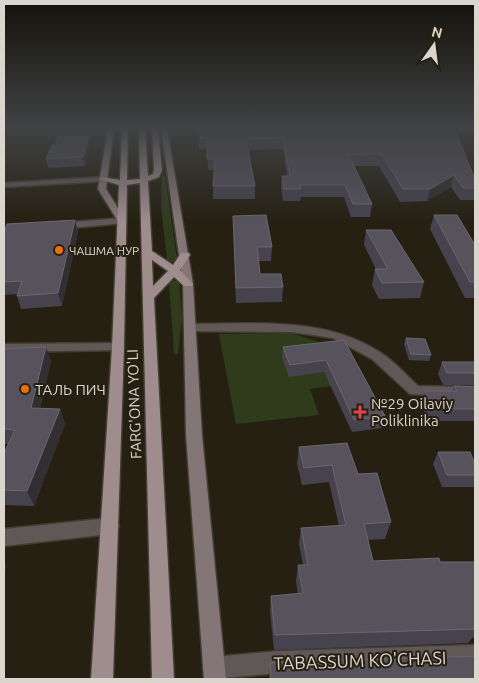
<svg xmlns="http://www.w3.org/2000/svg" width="479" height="683" font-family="Ubuntu,sans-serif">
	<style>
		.green { fill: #2f3c1c }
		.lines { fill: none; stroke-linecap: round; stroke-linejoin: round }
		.street-casing { stroke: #423d30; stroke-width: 3 }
		.secondary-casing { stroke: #423d30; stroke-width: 3 }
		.primary-casing { stroke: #423d30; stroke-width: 3 }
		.street { fill: #605757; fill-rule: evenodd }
		.secondary { fill: #847676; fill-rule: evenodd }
		.primary { fill: #9f8d8e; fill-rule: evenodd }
		.wall { fill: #46434f }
		.shaded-wall { fill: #322e31 }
		.building { fill: #56535d; stroke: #6b676e }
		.food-dot { fill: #e8710a; stroke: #252012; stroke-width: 2 }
		.health-dot { fill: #e0444e; stroke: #252012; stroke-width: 2 }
		.labels { text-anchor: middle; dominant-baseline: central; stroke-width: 4; stroke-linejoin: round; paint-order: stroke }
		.far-poi-label { font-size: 12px; fill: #dad6cd; stroke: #252012; text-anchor: start }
		.poi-label { font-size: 15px; fill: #dad6cd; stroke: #252012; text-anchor: start }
		.street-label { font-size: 15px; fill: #dad6cd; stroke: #252012 }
		.near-street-label { font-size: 18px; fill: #dad6cd; stroke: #252012 }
	</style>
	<rect width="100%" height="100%" fill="#252012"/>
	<path class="green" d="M162,175l3,1 12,83 -5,3 -5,-2 -6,-54z
		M173,280l6,2 3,36 -4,36h-4l-5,-71z
		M291,333l28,9 23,9 -53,25 35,-4 7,14 -21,3 9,26 -83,9 -17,-90z"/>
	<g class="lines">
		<defs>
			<path id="street" d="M103,177h3v4l-102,6v-4z
				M122,218l4,3 -1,2 -65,6 -5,-3 5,-3z
				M191,324c64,0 134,-8 190,29 14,9 25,22 37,33l57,1v10l-65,-3 -38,-35 -39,-21 -41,-6 -105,-1 -2,-3z
				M118,343l4,1 2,3 -2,3 -118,2v-8z
				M110,518l6,2 3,6 -3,6 -6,2 -106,12v-17z
				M475,645v22l-196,6 -65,6 -8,-3 -3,-8 3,-8 8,-3 65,-6z"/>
			<path id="secondary" d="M108,128h6l-8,61 20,32 -4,3 -3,-1 -21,-34z
				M161,128h6l26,156 9,151 24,244h-22l-18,-244 -3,-151z"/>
			<path id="primary" d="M122,128h6l-1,52 13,-1 -1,-51h6l3,48 5,-2 1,-4 -2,-42h6l4,42 -3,7 -11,4 4,70 21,14 8,-12h8l1,2 -10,15 13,14 -1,2h-8l-10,-9 -20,21 20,381h-22l-12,-496 -13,2 -3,162 -11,332h-22l21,-332 7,-162 -20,-6 4,-2 17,3zM152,260l16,11 -15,15z"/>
		</defs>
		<use href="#street" class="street-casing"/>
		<use href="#secondary" class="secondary-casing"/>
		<use href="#primary" class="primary-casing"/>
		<use href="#street" class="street"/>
		<use href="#secondary" class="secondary"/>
		<use href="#primary" class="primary"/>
	</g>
	<path class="wall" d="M370,128h84l21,51v21h-15l-9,-13 -24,14 -27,1 -21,-36h-25l18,38 -2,13h-19l-7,-20h-43l-1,4h-17l-2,-13 1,-12h5l-4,-27 -35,1 7,36v13h-42v-13l1,-16h-6l-1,-21h-8v-11l140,-8 31,1z
		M459,128h16v2l-13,1z
		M90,144l-5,22 -37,2 -2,-9z
		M434,215l41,30v53h-10l-35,-69z
		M233,216l39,31 -1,14h-12l1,13 23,13 -1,15 -46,1z
		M75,220l3,12 -16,74 -41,3 -4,-13 1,-2 -14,1v-62z
		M366,230l58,52 -4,16 -41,1 -7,-14 3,-16h1l-12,-24z
		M406,338l25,17 -2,6 -20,-1 -5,-16z
		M344,340l41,76 -3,12 -30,4 -28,-60 -35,5 -7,-19 1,-11z
		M4,349l47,12 -11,48h20l5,15 -31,82 -30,-1v-52l4,-9h-4z
		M442,362h33v23h-32l-5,-11z
		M454,386l21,1v34h-47l-7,-18 4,-12h27z
		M299,447l59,27 33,48 -6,17 -17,1 5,21 102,1v75l-3,1 -4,5 -194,7 -4,-38 1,-16 27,-2 -2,-13 2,-16h5l-4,-21 2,-16 38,-2 -10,-44 -27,3 -5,-21z
		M438,452l37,12v20l-1,3h-32l-9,-23z
		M270,663l205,16h-206z"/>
	<path class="shaded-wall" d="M89,136l1,8 -5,22 -2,-9z
		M454,175l-3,12 -24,14 3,-12z
		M75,220l3,12 -16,74 -4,-13z
		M46,347l5,14 -15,63 -5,-16z
		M60,409l5,15 -31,82 -7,-15z
		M4,561l2,5 -2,13z"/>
	<path class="building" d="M199,128h139l1,2 33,1 -1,-3h83l21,51v9h-12l-9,-13 -24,14h-27l-22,-35 -32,1 23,49h-19l-8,-19h-45l1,4h-17l-2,-13h8l-7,-38 -37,1 9,47h-42l2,-27h-8v-21h-8z
		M89,136l-6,21 -37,2 6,-14h3l3,-8z
		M266,215l6,32h-15l3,27h21l2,13 -47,1 -3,-72z
		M434,215h23l18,30v37h-5z
		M75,220l-17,73 -41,3 5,-15 -18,1v-49l3,-9z
		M366,230h25l33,52 -42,1 -7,-14h13z
		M406,338l19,1 6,16 -20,-1z
		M344,340l41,76 -31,4 -28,-60 -36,5 -7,-18z
		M46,347l-15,61 29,1 -33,82 -23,-1v-37l11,-23 -11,-1v-63l1,-4h-1v-13z
		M442,362h33v11h-28z
		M454,386l21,1v22h-43l-7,-18h32z
		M347,443l11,31 19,-1 14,49 -27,2 9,37 66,-3 1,4h35v67l-200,6 -4,-39 32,-3 -5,-28h10l-7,-37 45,-3 -14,-60 -28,3 -5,-21z
		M438,452h32l5,12v11h-28z
		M475,656v23h-204l-1,-16z"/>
	<linearGradient id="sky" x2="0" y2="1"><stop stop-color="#14120a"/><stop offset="0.57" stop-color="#404244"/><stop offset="1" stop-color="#404244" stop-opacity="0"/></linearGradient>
	<rect width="479" height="223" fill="url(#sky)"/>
	<g class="food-dot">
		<circle cx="59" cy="250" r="5"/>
		<circle cx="25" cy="389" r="5"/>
	</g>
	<path class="health-dot" d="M357.5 404.5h5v5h5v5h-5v5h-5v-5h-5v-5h5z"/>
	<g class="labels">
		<g class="far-poi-label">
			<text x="69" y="250">ЧАШМА НУР</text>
		</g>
		<g class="poi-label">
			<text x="35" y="389">ТАЛЬ ПИЧ</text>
			<text x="371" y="403">№29 Oilaviy<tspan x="371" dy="17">Poliklinika</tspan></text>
		</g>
		<g class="street-label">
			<text transform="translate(134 404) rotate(-92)">FARG'ONA YO'LI</text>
		</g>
		<g class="near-street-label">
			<text transform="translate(360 660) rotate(-2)">TABASSUM KO'CHASI</text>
		</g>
	</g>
	<rect width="479" height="683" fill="none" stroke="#dad6cd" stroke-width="10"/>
	<g transform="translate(434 45) rotate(14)" stroke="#252012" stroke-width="4" paint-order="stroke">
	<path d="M0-4L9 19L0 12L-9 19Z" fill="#dad6cd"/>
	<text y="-8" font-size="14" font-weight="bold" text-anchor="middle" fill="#dad6cd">N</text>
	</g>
</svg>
